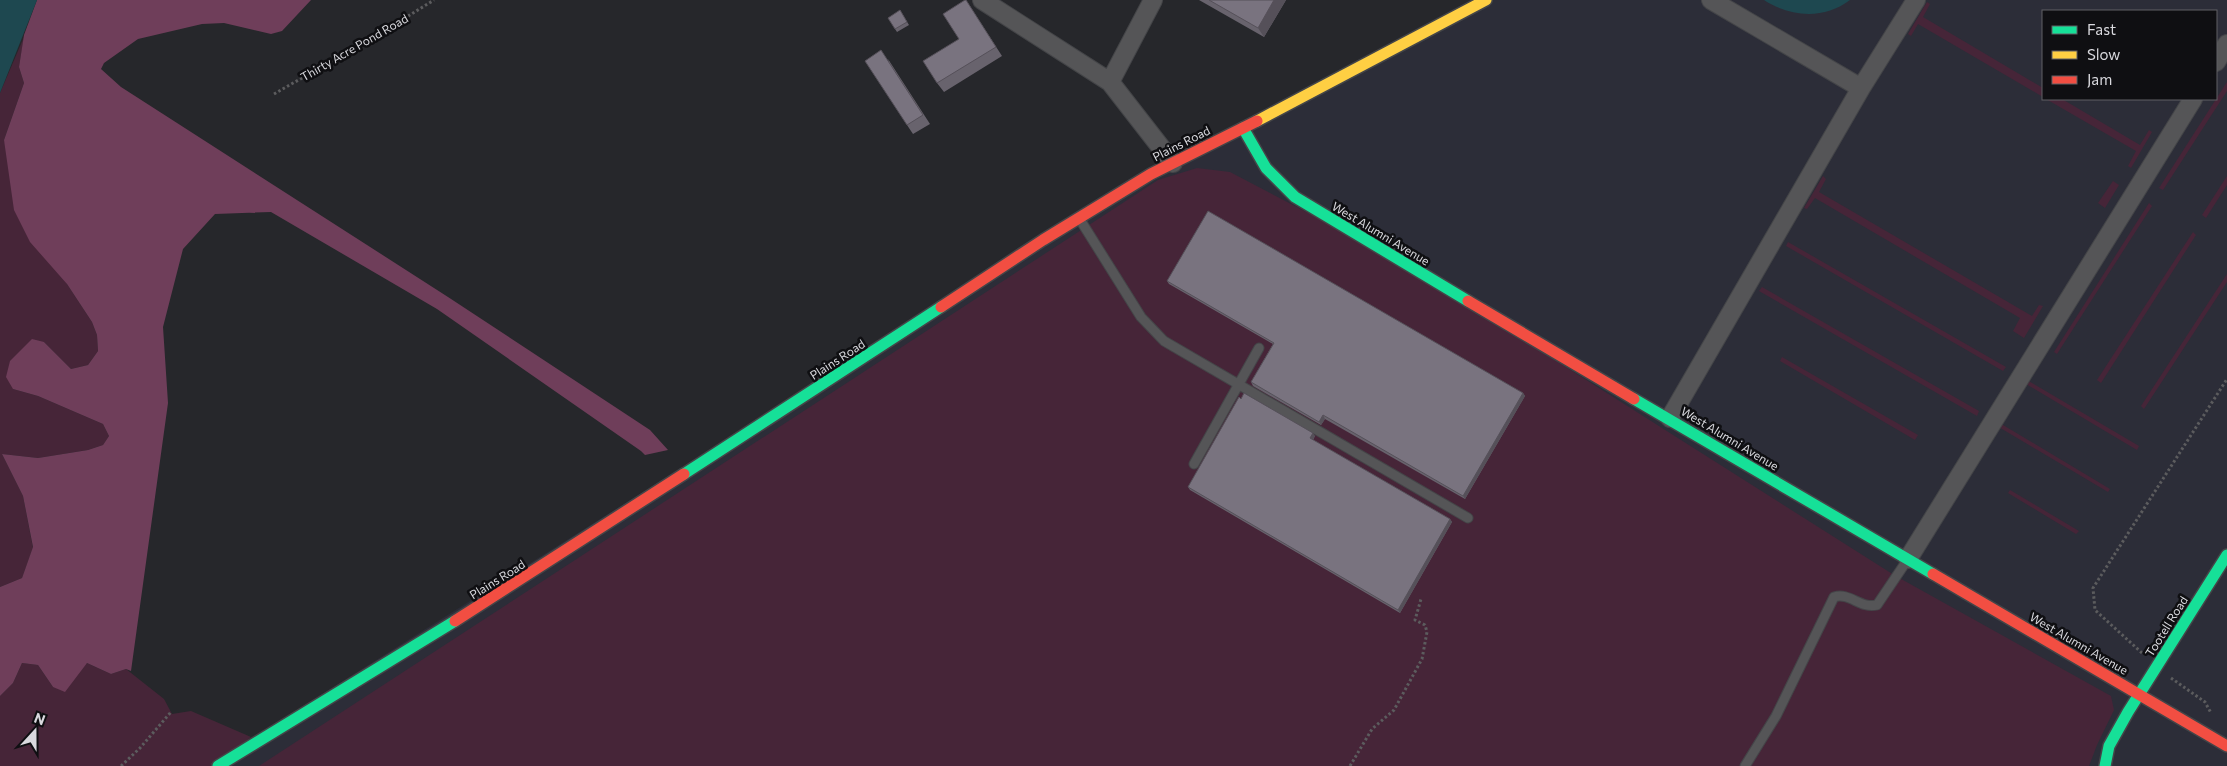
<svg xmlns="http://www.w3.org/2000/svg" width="2227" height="766" font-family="Commissioner,sans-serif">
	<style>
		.built { fill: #2c2d38; fill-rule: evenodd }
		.green { fill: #462538 }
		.forest { fill: #6f3e5a }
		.water { fill: #1e4850 }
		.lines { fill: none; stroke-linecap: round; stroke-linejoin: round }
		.lane-casing { stroke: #444548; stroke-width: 11 }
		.street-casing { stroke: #444548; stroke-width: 20 }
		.fast-casing { stroke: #444548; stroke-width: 14 }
		.slow-casing { stroke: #444548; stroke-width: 14 }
		.jam-casing { stroke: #444548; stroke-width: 14 }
		.path { stroke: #5c5c5e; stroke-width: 3; stroke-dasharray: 2.5 2.5; stroke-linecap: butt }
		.lane { stroke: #555557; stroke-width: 9 }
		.street { stroke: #555557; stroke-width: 18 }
		.fast { stroke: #16e098; stroke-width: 11 }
		.slow { stroke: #ffcf43; stroke-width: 11 }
		.jam { stroke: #f24e42; stroke-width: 11 }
		.wall { fill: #68636d }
		.shaded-wall { fill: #555059 }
		.building { fill: #79737f; stroke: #555059 }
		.labels { text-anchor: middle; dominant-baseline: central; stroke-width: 5; stroke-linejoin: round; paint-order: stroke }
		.street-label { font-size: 12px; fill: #d9d9de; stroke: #0f0f12 }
	</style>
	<rect width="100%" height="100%" fill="#26272b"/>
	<path class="built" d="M1490,0h737v766h-2019l835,-526zM2043,11h173v88h-173z"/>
	<path class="green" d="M1927,2l3,2 -7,13 120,71v9l-125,-73 -7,12 -3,-2z
		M24,37l-5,30 5,16 -20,57 63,144 25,38 5,13 1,16 -10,14 -17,4 -27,-27 -31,47 25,7 65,28 6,12 -6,9 -15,5 -50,8 -36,-4 21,42 10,52 -11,30 -22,9v-494z
		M2227,82v9l-64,99 -4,-2z
		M2046,99h16l78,46 9,-15 3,2 -21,36 -3,-2 8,-15z
		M1197,168l33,4 162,85 502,318 217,121 3,14 -17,35 -8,21h-1830l899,-586z
		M1823,176l3,3 -7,13 213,124 7,-11 4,1 -19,32 -11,-7 7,-13 -205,-120 -8,11 -3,-1z
		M2227,176v9l-21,33 -4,-3z
		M2113,181l6,4 -14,23 -7,-5z
		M2149,203l3,3 -95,148 -3,-2z
		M2193,232l3,3 -95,148 -4,-3z
		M1788,242l218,125 -3,4 -217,-125z
		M2227,274v8l-83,127 -3,-3z
		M1762,287l217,124 -2,5 -218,-125z
		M1782,357l136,78 -3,5 -135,-79z
		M2027,380l112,66 -2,4 -111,-66z
		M1998,422l112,67 -2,3 -111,-66z
		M2010,490l69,41 -3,3 -68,-41z
		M22,663l16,2 15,22 34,-24 24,11 15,-5 38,30 8,15 19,-3 60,26 -36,29h-215v-70l13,-13z"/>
	<path class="forest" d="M37,0h274l-29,31 -11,3 -47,-11 -22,1 -64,15 -34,24 -3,6 20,18 327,210 202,133 18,20 -23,5 -4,-4 -204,-142 -166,-97 -56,2 -32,35 -20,78 5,76 -37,268 -5,-2 -15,5 -24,-11 -22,29 -12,-5 -15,-22 -16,-2 -9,20 -13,13v-109l22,-9 11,-31 -10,-51 -21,-42 36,4 50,-8 15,-5 6,-9 -6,-12 -65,-28 -25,-7 -7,-12 4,-16 22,-22 12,3 27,27 17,-4 10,-14 -1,-16 -5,-13 -25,-38 -37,-42 -16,-32 -10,-70 20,-57 -5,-16 5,-32z"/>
	<path class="water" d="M0,0h37l-37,93z
		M1764,0h86c-26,20 -60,17 -86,0z"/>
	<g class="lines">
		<defs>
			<path id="lane" d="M1079,218l62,99 23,24 304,177
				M1194,464l65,-116
				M1745,766l31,-50 58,-119c16,-5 26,12 43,8l31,-46"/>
			<path id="street" d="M982,0l128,82 63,81
				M1711,0l150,88
				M2216,62l11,-18
				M1110,82l43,-82
				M1670,418l191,-330 55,-88
				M1908,559l285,-460"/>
			<path id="fast" d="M1243,128l23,40 29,29 173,104
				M1634,399l299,175
				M684,474l257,-167
				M218,766l237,-145
				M2105,766l4,-20 19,-34 99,-157"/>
			<path id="slow" d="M1257,121l229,-121"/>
			<path id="jam" d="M1468,301l166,98
				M941,307l102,-67 108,-66 106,-53
				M1933,574l294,172
				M455,621l229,-147"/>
		</defs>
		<use href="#lane" class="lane-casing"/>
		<use href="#street" class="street-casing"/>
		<use href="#fast" class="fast-casing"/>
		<use href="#slow" class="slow-casing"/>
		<use href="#jam" class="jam-casing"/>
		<path class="path" d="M274,94l110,-63 50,-31
			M2142,653l-47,-43 -2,-22 134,-209
			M2171,678l34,24 6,11
			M121,766l19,-18 31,-36
			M1350,766l22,-37 22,-19 28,-51 5,-27 -2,-7 -10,-5 6,-21"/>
		<use href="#lane" class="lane"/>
		<use href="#street" class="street"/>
		<use href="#fast" class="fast"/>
		<use href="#slow" class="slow"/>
		<use href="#jam" class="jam"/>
	</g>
	<path class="wall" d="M966,0l36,56 -58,36 -7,-9 22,-44z
		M1199,0h87l-22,37z
		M900,10l9,15 -12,7 -2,-3z
		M888,59l42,65 -17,10 -6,-9z
		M1167,281l356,112 2,3 -60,103 -140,-80 -4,6 -68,-39 -2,-4 22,-38 -104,-60z
		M1241,399l74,37 -2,4 137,79 2,3 -52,91 -210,-123 -2,-3z"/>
	<path class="shaded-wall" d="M1274,0h12l-22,37 -6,-9z
		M1523,393l2,3 -60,103 -2,-3z
		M1323,415l2,4 -4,6 -2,-3z
		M1313,433l2,3 -3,5 -2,-3z
		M1450,519l2,3 -52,91 -2,-3z"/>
	<path class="building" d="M965,0h1l30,47 -59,36 -14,-22 36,-22 -16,-25z
		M1209,0h65l-16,28z
		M900,10l7,12 -12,7 -7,-11z
		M881,50l42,65 -16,10 -42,-64z
		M1208,211l315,182 -60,103 -140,-81 -4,7 -68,-40 23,-39 -107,-62z
		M1244,393l69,40 -3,5 140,81 -52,91 -210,-123 51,-90 2,2z"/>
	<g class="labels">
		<g class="street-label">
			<text transform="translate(354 47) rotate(-30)">Thirty Acre Pond Road</text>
			<text transform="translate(1181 143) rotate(-27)">Plains Road</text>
			<text transform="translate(1381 233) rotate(31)">West Alumni Avenue</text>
			<text transform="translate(837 359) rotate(-33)">Plains Road</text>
			<text transform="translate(1730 438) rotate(31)">West Alumni Avenue</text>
			<text transform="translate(497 579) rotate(-32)">Plains Road</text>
			<text transform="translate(2166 626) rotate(-58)">Tootell Road</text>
			<text transform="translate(2079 643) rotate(30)">West Alumni Avenue</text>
		</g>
	</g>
	<rect x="2042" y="10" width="175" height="90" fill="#0f0f12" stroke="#606064"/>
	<rect x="2052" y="26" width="25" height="8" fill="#16e098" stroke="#606064"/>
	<text x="2087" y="35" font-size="15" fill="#d9d9de">Fast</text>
	<rect x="2052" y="51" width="25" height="8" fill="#ffcf43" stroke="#606064"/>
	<text x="2087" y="60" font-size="15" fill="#d9d9de">Slow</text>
	<rect x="2052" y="76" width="25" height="8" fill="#f24e42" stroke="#606064"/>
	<text x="2087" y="85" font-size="15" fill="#d9d9de">Jam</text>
	<g transform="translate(35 731) rotate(21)" stroke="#0f0f12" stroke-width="4" paint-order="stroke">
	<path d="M0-4L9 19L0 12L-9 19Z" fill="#d9d9de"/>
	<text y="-8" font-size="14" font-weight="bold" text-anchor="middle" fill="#d9d9de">N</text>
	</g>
</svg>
